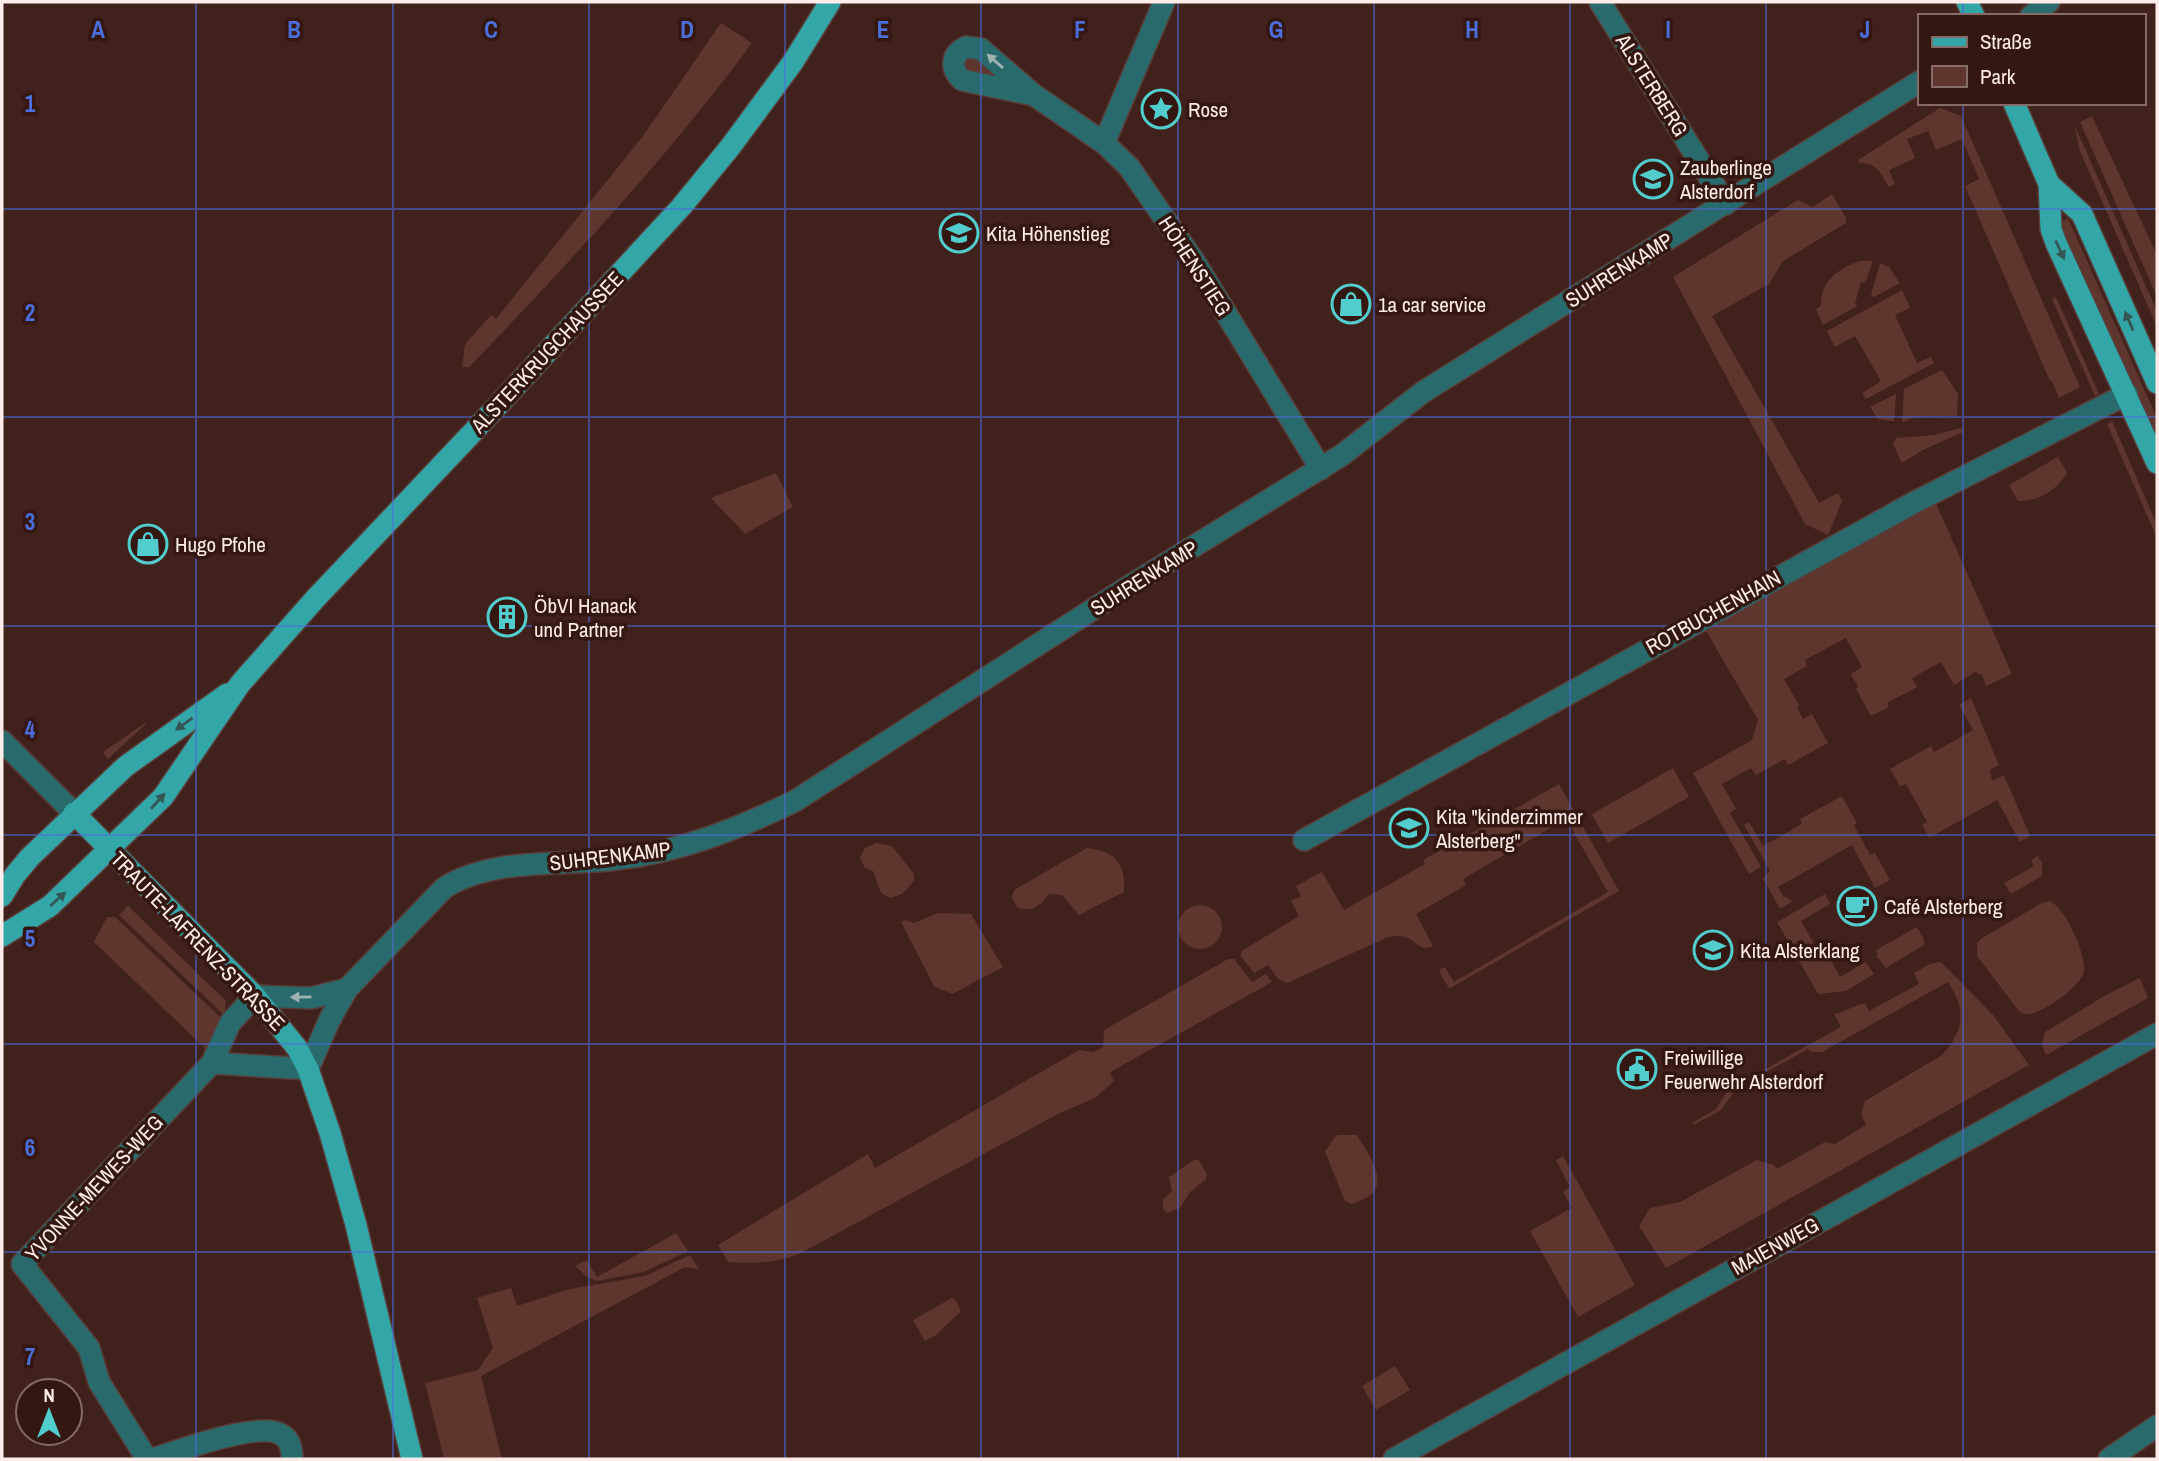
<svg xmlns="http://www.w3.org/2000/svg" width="2159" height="1461" font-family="'Archivo Narrow',sans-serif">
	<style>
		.green { fill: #5f362e }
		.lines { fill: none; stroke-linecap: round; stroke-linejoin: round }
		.minor-casing { stroke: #5a3d39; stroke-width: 24 }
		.major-casing { stroke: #5a3d39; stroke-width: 24 }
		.minor { stroke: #296b6c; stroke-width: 21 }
		.major { stroke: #33a6a8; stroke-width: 21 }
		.oneway { fill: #9eb2b0 }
		.oneway2 { fill: #345756 }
		.grid { fill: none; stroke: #4a6edb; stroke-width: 2; stroke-opacity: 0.55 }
		.labels { text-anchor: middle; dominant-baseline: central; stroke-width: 7; stroke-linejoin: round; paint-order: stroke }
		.street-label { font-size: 21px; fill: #fdece8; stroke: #351712 }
		.poi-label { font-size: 21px; fill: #fdece8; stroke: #351712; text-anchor: start }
		.grid-label { font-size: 23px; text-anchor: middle; font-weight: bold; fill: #4a6edb; stroke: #351712; stroke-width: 7; stroke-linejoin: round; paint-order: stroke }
	</style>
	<rect width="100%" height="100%" fill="#40211c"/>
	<path class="green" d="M721,23l31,20c-85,115 -183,220 -283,324h-7l3,-23 26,-29 5,4 147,-183z
		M973,54l27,23 -32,-2 -7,-13z
		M1940,108l21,8 119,271 -21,11 -7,-17h-2l-85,-195 14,-7 -17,-40 -26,11 -8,-19 -21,8 8,19 -26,12 6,14 -6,3c-9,-14 -10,-23 -29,-24l-2,-3z
		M2092,116l65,139v42l-77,-175z
		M2074,124l83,187v16l-77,-176z
		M1832,194l14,24v5l-63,38 -14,23 -57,32 107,187 19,-10 4,8 -14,34 -23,-11 -132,-247 125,-77 15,7z
		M2068,218l89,200v26l-97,-221z
		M1860,261h13l-8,22 -4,-1 -6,21 2,3 -34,19 -7,-16 5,-3c-1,-25 17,-37 39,-45z
		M1880,263l9,4 11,16 -26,14 -3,-2z
		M1902,290l8,18 -15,7 22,48 14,-6 3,6 -68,36 -4,-6 19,-12 -26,-45 -20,11 -8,-16z
		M2056,297l43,97 -4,2 -43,-97z
		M1942,370l16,24 -1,22 -42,1 -13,5 2,-33z
		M1896,394l-2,27 -16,-2 -8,-12z
		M2112,421l45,104v13l-50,-114z
		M1961,428l2,4 -40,18 -21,13 -9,-19 3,-6 38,-3z
		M2058,457l9,16c-10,17 -29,29 -49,28l-9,-16z
		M776,473l17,34 -48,27 -34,-36z
		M1934,499l78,175 -26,12 -4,-11 -7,-3 -21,13 -13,-23 -29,16 5,9 -30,16 2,4 -18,9 -15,-27 2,-2 -7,-13 11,-7 -16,-29 -41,22 2,6 -23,13 15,26 -2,2 6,12 9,-5 16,29 -40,22 -3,-6 -29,16 -5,-7 -29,16 14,25 -6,4 31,54 -12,7 -56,-101 59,-33 6,-20 -53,-91z
		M1971,698l28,67 -9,5 2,11 12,-6 26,61 -10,6 -23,-42 -68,38 -7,-13 5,-3 -21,-38 -6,2 -10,-17 41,-23 3,6 39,-22 -14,-25z
		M145,723l1,1 -38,35 -5,-7z
		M1673,768l16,29 -81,46 -16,-29z
		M1559,784l60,107 -167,96 -3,1 -9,-15v-4l5,-2 9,15 154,-90 -42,-73 -103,60 3,6 -50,29 17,32c-15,7 -18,-9 -32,-10 -2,-1 -11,1 -13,1l-101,46 -9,-4 -10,-14 -14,8 -14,-18 3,-5 56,-34 -8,-15 10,-5 -5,-10 26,-14 22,38 81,-46 -2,-4z
		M1842,796l15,27 -3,2 16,30 5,-2 15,27 -15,8 -23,-43 -74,42 5,9 10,5 -13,8 -17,-31 7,-7 -26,-46 5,-3 14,24 39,-22 -2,-5z
		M876,843l16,3 22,28v7l-12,13 -12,4 -9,-5 -8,-22 -8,-3 -5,-10 5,-10z
		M1087,848c28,3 39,15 37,44l-45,23 -17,-20 -13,-1c-10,12 -15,18 -31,14l-6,-10 2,-8z
		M2038,856l4,7v13l-31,18 -7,-11 30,-17 -3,-6z
		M1825,894l5,10 -29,17 21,37 6,-3 12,22 26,-15 8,12 -28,17 -28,3 -41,-72z
		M2049,901c16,5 38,55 35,71 -3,14 -41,41 -55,42 -5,1 -6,-1 -10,-3l-42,-55v-13l5,-5 60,-35z
		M1178 927a22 22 0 1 1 44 0a22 22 0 1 1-44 0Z
		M128,906l98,95 -2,14 -105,-100z
		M938,913l33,1 32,53 -51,27 -18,-8 -33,-64 4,-2 9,3z
		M107,917h8l108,103 -14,32 -115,-110z
		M1917,927l7,12v6l-38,23 -10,-12 2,-1 -2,-5z
		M1228,959h6l18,23 14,-8 6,8 -162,90 4,9 -19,17 -37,16 -259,140c-27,10 -43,9 -71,8l-10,-17 150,-91 7,14 204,-118 14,2 10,-5 1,-17z
		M1939,962l4,2 50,51 36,50 -363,203 -27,-42 11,-18 30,-6 77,-42 17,5 3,4 48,-27 10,2 31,-19 -5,-11 4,-13 77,-46c23,-25 24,-46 6,-73l-126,70h-11l-3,-3 -71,39 -17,23 -27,14 -1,-2 24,-14 12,-19 113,-63 -7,-13c11,-2 21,-9 31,-11l4,8 50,-27 -5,-11 16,-9z
		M2140,978l8,20 -102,57 -4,-9 3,-14 61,-37z
		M1338,1135h19c8,14 30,42 16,58 -5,5 -14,8 -21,11l-7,-3 -20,-49 9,-14z
		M1563,1156l72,129 -57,32 -48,-86 42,-23 -9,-16 7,-5 -14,-27z
		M1194,1160h5l8,14 -1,5 -16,13 -10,16 -13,5 -4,-4v-9l9,-9 -3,-14z
		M676,1233l12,18 -44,21 -48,9 -10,-5 -11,-10 12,-6 10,17z
		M690,1255l9,14 -14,-2 -204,109 21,83h-58l-19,-76 53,-13 15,-22 -16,-50 34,-10 6,18 53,-17 75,-13z
		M952,1298l4,2 5,11 -25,24 -11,6 -12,-21z
		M1395,1366l15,24 -34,20 -14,-24z"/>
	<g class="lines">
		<defs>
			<path id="minor" d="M1600,2l126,202
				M2031,16l18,-14
				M1034,95l-72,-15c-12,-11 -11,-26 4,-33l15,2 53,46 70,48 25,24 67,97 125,205
				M1104,143l60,-141
				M2,741l72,72
				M1304,840l611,-338 212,-108
				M212,1063l96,6 21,-48 18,-32 97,-101c48,-31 117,-22 173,-29 63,-7 120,-30 178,-58l331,-213 216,-133 81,-63 496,-310
				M147,1459l-48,-77 -10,-34 -67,-84 190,-201 18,-40 25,-27 56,2 36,-9
				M153,1459c25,-8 107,-39 129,-24 9,5 10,15 10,24
				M1394,1459l763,-425
				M2109,1459l48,-33"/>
			<path id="major" d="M1967,2l7,14
				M2014,103l35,81 2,45 5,14 101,220
				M2049,184l33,30 75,169
				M74,813l181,183 42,52 11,21 22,64 26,92 56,234
				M2,896l13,-21 15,-18 96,-91 101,-72
				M2,936l48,-30 113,-109 77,-113 75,-85 175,-185 192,-208 49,-60 62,-84 37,-60"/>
		</defs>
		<use href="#minor" class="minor-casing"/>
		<use href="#major" class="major-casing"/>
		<use href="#minor" class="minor"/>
		<use href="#major" class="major"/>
	</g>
	<defs><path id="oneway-solid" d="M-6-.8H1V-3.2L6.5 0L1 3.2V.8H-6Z" transform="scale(1.75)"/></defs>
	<g class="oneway">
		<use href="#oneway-solid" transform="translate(995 61) rotate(-139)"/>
		<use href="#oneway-solid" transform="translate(301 997) rotate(179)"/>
	</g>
	<g class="oneway2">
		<use href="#oneway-solid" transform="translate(2060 250) rotate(65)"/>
		<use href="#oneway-solid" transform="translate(2129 321) rotate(-114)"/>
		<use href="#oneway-solid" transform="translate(184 724) rotate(144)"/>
		<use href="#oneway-solid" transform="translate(158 801) rotate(-48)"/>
		<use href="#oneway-solid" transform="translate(58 899) rotate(-42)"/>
	</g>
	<path class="grid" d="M196,2v1457M393,2v1457M589,2v1457M785,2v1457M981,2v1457M1178,2v1457M1374,2v1457M1570,2v1457M1766,2v1457M1963,2v14M1963,103v1356M2,209h2155M2,417h2155M2,626h2155M2,835h2155M2,1044h2155M2,1252h2155"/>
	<defs>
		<symbol id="sight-ring" viewBox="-11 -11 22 22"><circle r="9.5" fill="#351712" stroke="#52cdce" stroke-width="1.5"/><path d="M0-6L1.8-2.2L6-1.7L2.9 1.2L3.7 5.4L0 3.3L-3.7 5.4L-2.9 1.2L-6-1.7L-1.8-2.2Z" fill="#52cdce"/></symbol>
		<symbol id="school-ring" viewBox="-11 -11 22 22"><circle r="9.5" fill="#351712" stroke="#52cdce" stroke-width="1.5"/><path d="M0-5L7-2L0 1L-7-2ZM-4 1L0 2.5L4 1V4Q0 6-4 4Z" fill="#52cdce"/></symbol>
		<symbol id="shop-ring" viewBox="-11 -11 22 22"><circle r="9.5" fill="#351712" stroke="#52cdce" stroke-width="1.5"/><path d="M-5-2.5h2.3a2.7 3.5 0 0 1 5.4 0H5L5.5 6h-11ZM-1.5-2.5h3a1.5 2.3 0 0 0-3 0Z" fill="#52cdce"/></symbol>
		<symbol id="building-ring" viewBox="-11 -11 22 22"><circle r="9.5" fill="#351712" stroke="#52cdce" stroke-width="1.5"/><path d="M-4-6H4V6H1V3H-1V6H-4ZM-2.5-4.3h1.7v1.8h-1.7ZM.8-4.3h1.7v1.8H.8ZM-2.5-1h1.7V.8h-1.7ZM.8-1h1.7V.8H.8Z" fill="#52cdce"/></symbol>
		<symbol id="cafe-ring" viewBox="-11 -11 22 22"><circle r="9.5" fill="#351712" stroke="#52cdce" stroke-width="1.5"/><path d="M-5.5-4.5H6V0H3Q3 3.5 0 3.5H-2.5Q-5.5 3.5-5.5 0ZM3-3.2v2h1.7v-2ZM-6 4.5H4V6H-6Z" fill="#52cdce"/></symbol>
		<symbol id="civic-ring" viewBox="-11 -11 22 22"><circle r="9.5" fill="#351712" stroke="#52cdce" stroke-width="1.5"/><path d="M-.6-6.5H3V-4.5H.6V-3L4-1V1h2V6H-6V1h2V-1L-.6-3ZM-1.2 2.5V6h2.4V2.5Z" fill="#52cdce"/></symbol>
	</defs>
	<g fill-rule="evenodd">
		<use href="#sight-ring" x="1139" y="87" width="44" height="44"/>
		<use href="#school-ring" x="1631" y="157" width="44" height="44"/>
		<use href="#school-ring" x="937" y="211" width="44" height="44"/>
		<use href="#shop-ring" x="1329" y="282" width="44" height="44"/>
		<use href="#shop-ring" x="126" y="522" width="44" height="44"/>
		<use href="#building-ring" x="485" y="595" width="44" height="44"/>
		<use href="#school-ring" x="1387" y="806" width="44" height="44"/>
		<use href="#cafe-ring" x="1835" y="884" width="44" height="44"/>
		<use href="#school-ring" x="1691" y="928" width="44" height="44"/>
		<use href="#civic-ring" x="1615" y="1047" width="44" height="44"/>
	</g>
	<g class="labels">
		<g class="street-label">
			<text transform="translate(1652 85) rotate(58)">ALSTERBERG</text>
			<text transform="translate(1195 266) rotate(57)">HÖHENSTIEG</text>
			<text transform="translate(1619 270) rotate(-32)">SUHRENKAMP</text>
			<text transform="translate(547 352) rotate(-47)">ALSTERKRUGCHAUSSEE</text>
			<text transform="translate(1144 578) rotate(-32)">SUHRENKAMP</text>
			<text transform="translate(1713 612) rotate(-29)">ROTBUCHENHAIN</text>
			<text transform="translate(610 856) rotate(-7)">SUHRENKAMP</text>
			<text transform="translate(198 941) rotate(46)">TRAUTE-LAFRENZ-STRASSE</text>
			<text transform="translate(94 1188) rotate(-47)">YVONNE-MEWES-WEG</text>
			<text transform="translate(1775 1246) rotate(-29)">MAIENWEG</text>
		</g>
		<g class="poi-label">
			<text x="1188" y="109">Rose</text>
			<text x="1680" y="167">Zauberlinge<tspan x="1680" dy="24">Alsterdorf</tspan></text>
			<text x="986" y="233">Kita Höhenstieg</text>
			<text x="1378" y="304">1a car service</text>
			<text x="175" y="544">Hugo Pfohe</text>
			<text x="534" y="605">ÖbVI Hanack<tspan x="534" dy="24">und Partner</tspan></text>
			<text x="1436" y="816">Kita "kinderzimmer<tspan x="1436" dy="24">Alsterberg"</tspan></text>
			<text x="1884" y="906">Café Alsterberg</text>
			<text x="1740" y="950">Kita Alsterklang</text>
			<text x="1664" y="1057">Freiwillige<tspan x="1664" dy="24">Feuerwehr Alsterdorf</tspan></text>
		</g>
	</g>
	<g class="grid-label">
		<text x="98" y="38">A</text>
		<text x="294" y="38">B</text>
		<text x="491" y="38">C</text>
		<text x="687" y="38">D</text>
		<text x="883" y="38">E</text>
		<text x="1080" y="38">F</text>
		<text x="1276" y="38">G</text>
		<text x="1472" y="38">H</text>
		<text x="1668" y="38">I</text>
		<text x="1865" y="38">J</text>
		<text x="30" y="112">1</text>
		<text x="30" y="321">2</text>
		<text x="30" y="530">3</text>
		<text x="30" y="738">4</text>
		<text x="30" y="947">5</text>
		<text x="30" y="1156">6</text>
		<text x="30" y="1365">7</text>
	</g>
	<rect width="2159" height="1461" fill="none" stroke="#fdece8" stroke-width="7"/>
	<rect x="1918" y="14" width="228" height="91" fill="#351712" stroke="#856c68" stroke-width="2"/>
	<rect x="1932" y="37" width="35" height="10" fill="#33a6a8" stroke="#856c68" stroke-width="2"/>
	<text x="1980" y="49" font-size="21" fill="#fdece8">Straße</text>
	<rect x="1932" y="66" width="35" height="21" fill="#5f362e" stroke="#856c68" stroke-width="2"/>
	<text x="1980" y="84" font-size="21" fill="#fdece8">Park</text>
	<g transform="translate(49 1412)"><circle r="33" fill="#351712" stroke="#856c68" stroke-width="2"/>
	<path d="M0-5L12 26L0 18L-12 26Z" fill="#52cdce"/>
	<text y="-10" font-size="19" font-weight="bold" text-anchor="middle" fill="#fdece8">N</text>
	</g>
</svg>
